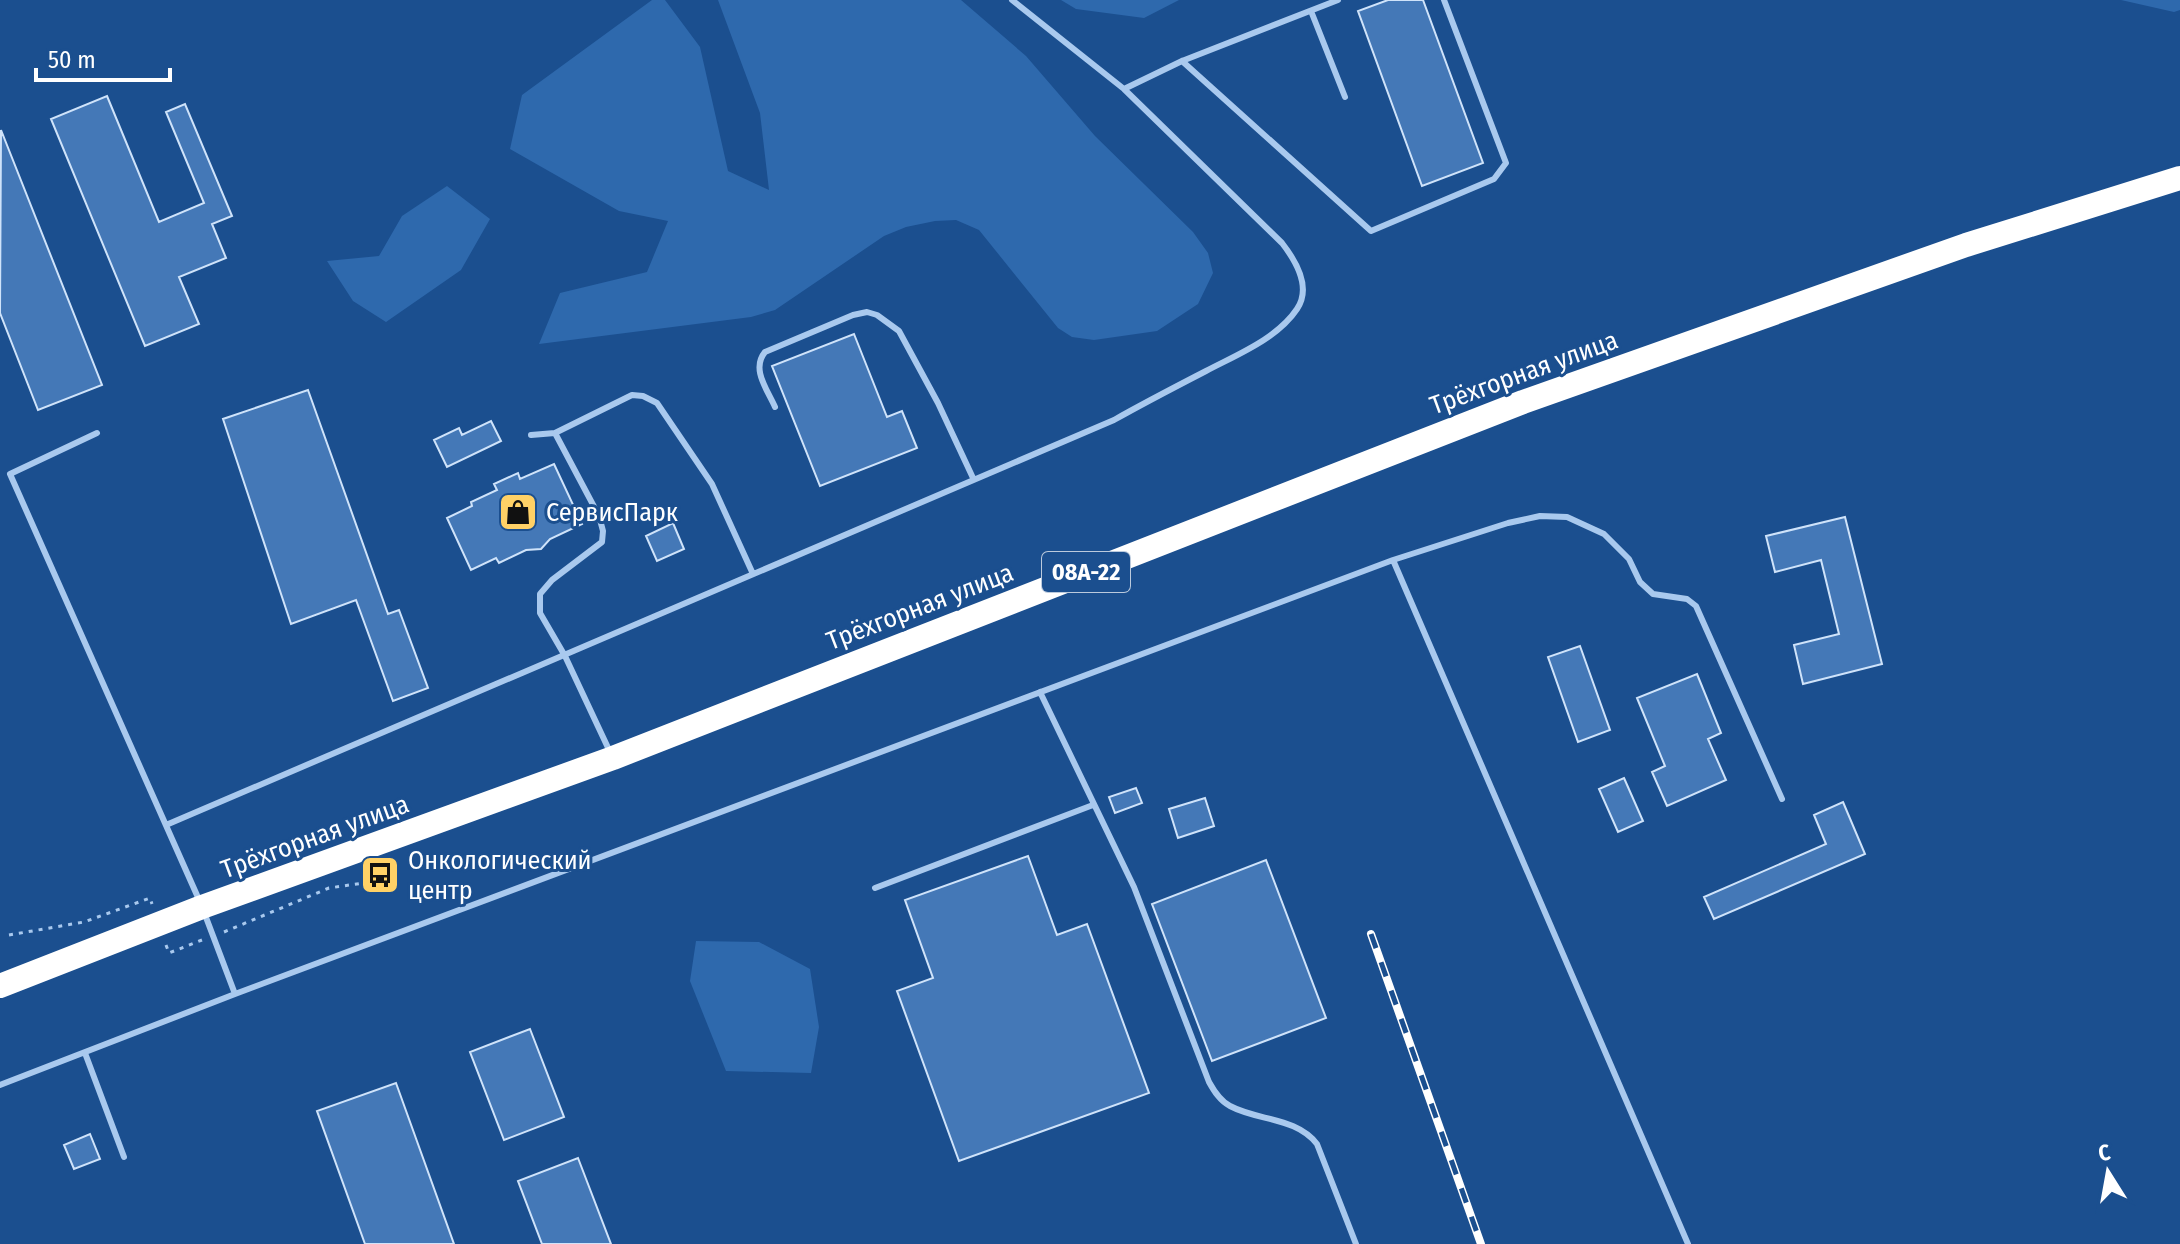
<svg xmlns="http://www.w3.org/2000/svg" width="2180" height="1244" font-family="'Fira Sans Condensed',sans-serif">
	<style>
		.green { fill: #2e69ad }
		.building { fill: #4478b7; stroke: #cfe3fa; stroke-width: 2 }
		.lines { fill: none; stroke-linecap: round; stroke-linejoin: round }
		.path { stroke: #a9c9ee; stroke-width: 3; stroke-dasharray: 4 6; stroke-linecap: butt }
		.lane { stroke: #a9c9ee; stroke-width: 6 }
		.highway { stroke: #fff; stroke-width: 24 }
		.rail-casing { stroke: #fff; stroke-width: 8 }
		.rail { stroke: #1b4f8f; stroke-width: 5; stroke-dasharray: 15; stroke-linecap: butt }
		.labels { text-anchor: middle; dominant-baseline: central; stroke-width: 6; stroke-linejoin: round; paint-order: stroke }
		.shield { fill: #1b4f8f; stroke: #bbcadd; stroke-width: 2 }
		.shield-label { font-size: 24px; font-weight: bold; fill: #fff }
		.street-label { font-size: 26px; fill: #fff; stroke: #1b4f8f }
		.poi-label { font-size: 26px; fill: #fff; stroke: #1b4f8f; text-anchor: start }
	</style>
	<rect width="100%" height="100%" fill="#1b4f8f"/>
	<path class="green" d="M652,0h13l35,47 28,124 41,19 -9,-77 -42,-113h243l65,56 69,80 98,96 15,21 5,20 -15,31 -41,27 -63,9 -22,-3 -14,-9 -79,-98 -23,-10 -21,1 -29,6 -22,9 -109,74 -24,7 -212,27 21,-51 87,-21 21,-51 -49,-10 -109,-62 12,-54z
		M1061,0h118l-35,18 -68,-9z
		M2121,0h59v10l-6,2z
		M447,186l43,33 -29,51 -75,52 -33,-21 -26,-40 52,-5 23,-40z
		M696,941l63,1 51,27 9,58 -8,46 -85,-2 -36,-90z"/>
	<path class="building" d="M1388,0h35l60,163 -61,23 -64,-175z
		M107,96l52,126 45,-19 -38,-91 19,-8 47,112 -20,8 14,34 -47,19 20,47 -54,22 -94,-227z
		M1,130l101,255 -64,25 -38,-97z
		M854,334l33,83 15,-6 15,37 -97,38 -48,-120z
		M308,390l80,224 11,-4 29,78 -35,13 -37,-101 -65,24 -68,-205z
		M491,421l10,20 -54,26 -13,-27 25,-12 3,7z
		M554,464l28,60 -32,15 -9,10 -15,1 -27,13 -3,-5 -25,12 -24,-52 25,-12 -1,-4 26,-12 -3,-6 24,-11 2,6z
		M1845,517l37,147 -79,20 -9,-39 45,-11 -18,-74 -46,12 -9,-36z
		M673,523l11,26 -27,12 -11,-25z
		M1580,646l30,84 -32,12 -30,-85z
		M1697,674l24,59 -13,6 18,41 -59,26 -15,-34 13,-6 -28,-68z
		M1624,778l19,43 -25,11 -19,-43z
		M1136,788l6,15 -27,10 -6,-16z
		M1205,798l9,28 -36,12 -9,-29z
		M1843,802l22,52 -151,65 -10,-22 122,-53 -12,-29z
		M1028,856l29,79 30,-11 62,169 -190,68 -62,-170 36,-13 -28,-78z
		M1266,860l60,158 -114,43 -60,-157z
		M530,1029l34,88 -60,23 -34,-88z
		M396,1083l58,161h-89l-48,-133z
		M90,1134l10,25 -26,10 -10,-24z
		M578,1158l33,86h-69l-24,-63z"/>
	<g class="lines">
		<path class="path" d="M224,932l105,-44 55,-8
			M9,935l75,-13 66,-24 2,6
			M166,945l3,8 33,-13"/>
		<path class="lane" d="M1311,11l34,86
			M1182,61l189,170 123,-52 12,-16 -62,-163
			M1124,89l58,-28 156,-61
			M775,407c-8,-18 -24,-38 -10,-55l88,-37 14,-3 10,3 22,16 39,72 35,75
			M97,433l-87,41 190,428
			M555,433l77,-38 11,1 14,7 55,81 41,90
			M531,435l24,-2 44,83 4,15 -1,11 -50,38 -12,14v19l25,43 45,96
			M1393,560l295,684
			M1040,692l94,195 75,195c5,9 11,19 21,24 28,15 66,11 87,38l39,100
			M166,825l948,-405c30,-17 61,-33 92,-49 30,-16 71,-32 91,-62 15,-22 -1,-48 -15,-66l-158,-154 -112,-89
			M875,888l218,-83
			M204,912l31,82
			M85,1053l39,104
			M0,1085l235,-91 1158,-434 115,-37 32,-7 27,1 37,17 25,25 11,23 13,12 34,5 9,7 86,193"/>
		<path class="highway" d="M0,986l202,-79 411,-149 910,-356 443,-157 214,-67"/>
		<defs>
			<path id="rail" d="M1371,934l110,310"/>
		</defs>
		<use href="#rail" class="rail-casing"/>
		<use href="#rail" class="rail"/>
	</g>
	<defs>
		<symbol id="shop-square" viewBox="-11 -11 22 22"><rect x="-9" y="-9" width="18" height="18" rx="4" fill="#ffd166" stroke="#1b4f8f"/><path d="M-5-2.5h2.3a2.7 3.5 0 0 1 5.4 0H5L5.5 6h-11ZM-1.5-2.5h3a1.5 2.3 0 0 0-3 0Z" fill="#111"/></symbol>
		<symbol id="bus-square" viewBox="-11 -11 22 22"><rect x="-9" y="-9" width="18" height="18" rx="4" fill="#ffd166" stroke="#1b4f8f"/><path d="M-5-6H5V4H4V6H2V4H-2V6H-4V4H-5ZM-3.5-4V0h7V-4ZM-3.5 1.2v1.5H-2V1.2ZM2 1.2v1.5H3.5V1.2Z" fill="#111"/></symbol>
	</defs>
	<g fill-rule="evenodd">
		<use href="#shop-square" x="496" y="490" width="44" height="44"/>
		<use href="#bus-square" x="358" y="853" width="44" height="44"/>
	</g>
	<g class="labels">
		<rect class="shield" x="1042" y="552" width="88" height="40" rx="6"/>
		<g class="shield-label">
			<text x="1086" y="572">08А-22</text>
		</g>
		<g class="street-label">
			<text transform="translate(1524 373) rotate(-20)">Трёхгорная улица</text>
			<text transform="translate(920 607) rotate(-21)">Трёхгорная улица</text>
			<text transform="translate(315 837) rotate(-20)">Трёхгорная улица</text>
		</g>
		<g class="poi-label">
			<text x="546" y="512">СервисПарк</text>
			<text x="408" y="860">Онкологический<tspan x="408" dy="30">центр</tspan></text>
		</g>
	</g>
	<g transform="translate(2108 1172) rotate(349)" stroke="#1b4f8f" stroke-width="6" paint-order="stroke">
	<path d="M0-6L14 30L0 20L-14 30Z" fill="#ffffff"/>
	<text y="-12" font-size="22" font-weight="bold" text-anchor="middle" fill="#ffffff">С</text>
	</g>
	<path d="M36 68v12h134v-12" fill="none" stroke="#ffffff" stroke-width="4"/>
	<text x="48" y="68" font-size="24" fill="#ffffff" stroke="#1b4f8f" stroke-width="6" paint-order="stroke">50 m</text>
</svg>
